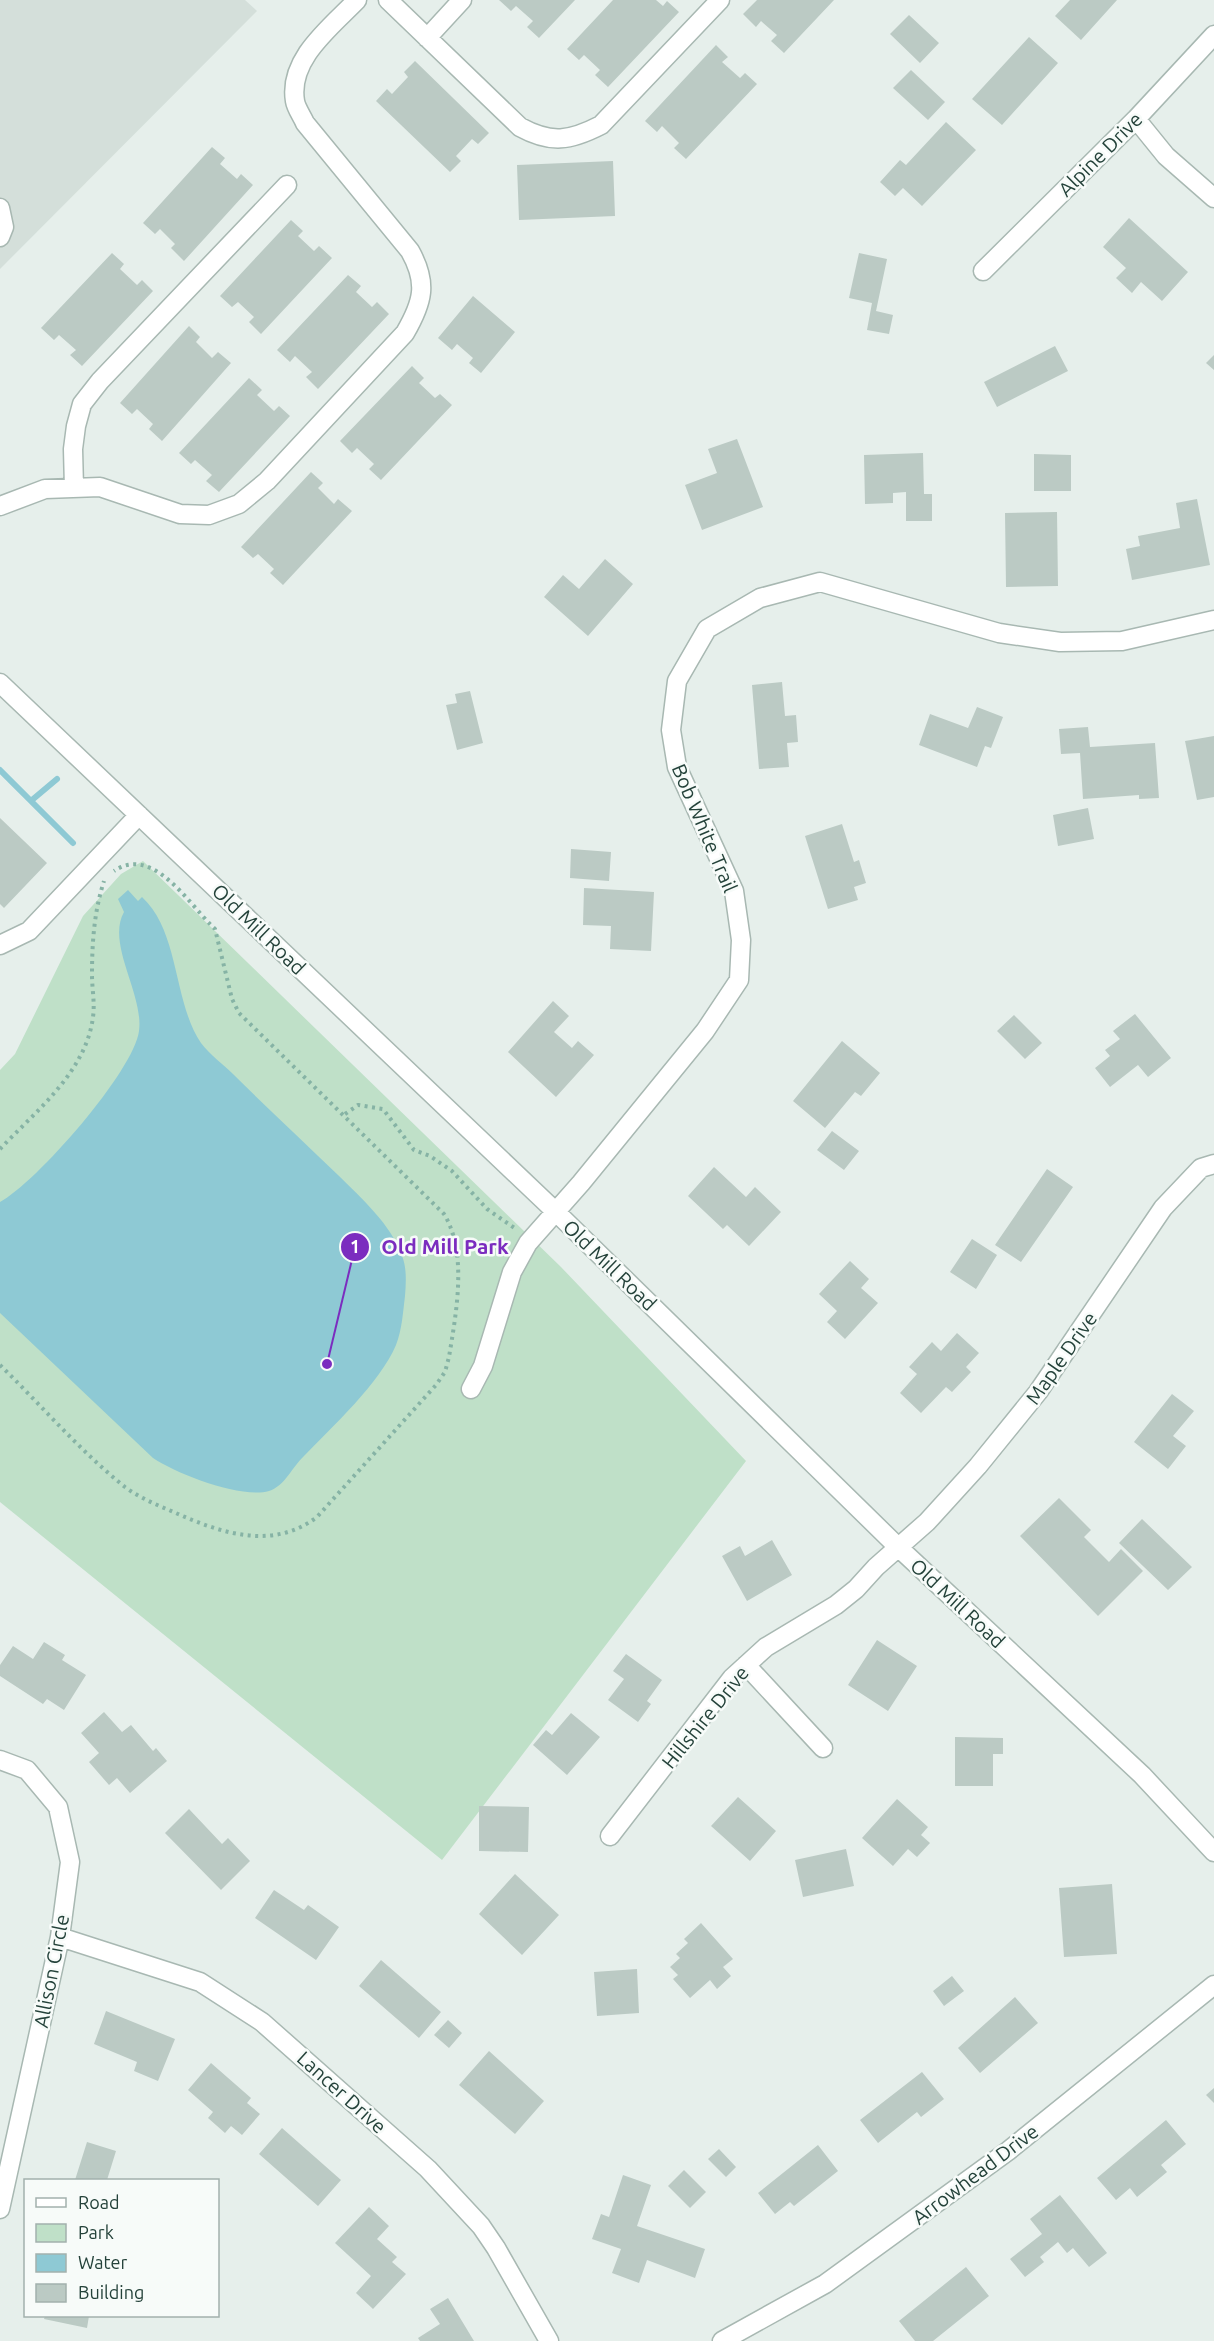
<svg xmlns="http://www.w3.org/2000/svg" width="1214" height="2341" font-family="Ubuntu,sans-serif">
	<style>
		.built { fill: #d4dfda }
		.green { fill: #bfe0c8 }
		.water { fill: #8ec9d4 }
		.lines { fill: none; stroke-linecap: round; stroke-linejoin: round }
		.stream { stroke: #8ec9d4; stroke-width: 6 }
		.building { fill: #bbcac4 }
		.minor-casing { stroke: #a8b8b2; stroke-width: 21 }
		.path { stroke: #86b3a5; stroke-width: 4; stroke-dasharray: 3 4.5; stroke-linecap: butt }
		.minor { stroke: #fff; stroke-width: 18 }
		.labels { text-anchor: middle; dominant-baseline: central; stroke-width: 5; stroke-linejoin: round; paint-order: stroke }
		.street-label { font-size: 20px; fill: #24423a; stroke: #f7fbf9 }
		.leader { fill: none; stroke: #7b2cbf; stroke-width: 2 }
		.callout-dot { fill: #7b2cbf; stroke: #f7fbf9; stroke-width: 2 }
		.mark-label { font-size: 18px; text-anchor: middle; font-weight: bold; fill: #fff }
		.callout-label { font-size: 21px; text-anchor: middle; font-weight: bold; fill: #7b2cbf; stroke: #f7fbf9; stroke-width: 5; stroke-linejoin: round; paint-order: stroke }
	</style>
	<rect width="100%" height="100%" fill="#e6efeb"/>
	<path class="built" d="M0,0h245l12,11 -257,258z"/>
	<path class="green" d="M143,861l418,406 185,194 -304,399 -442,-358v-432l15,-16 68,-138 38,-42z"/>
	<path class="water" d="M128,890l10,11 4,-4c38,35 31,105 59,146 8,11 22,21 32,31 34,34 70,67 105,101 23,23 53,49 64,81 5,12 4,27 3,40 -2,16 -3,34 -9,49 -16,38 -64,82 -92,111 -12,11 -19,30 -35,35 -28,8 -92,-17 -116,-33l-153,-145v-111c36,-19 134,-131 139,-171 5,-37 -33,-87 -15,-119l-6,-13z"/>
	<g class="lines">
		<path class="stream" d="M0,770l73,73
			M32,800l25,-21"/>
	</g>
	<path class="building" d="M499,0h76l-36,38 -12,-11 6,-6 -17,-15 -5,5z
		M613,0h43l7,6 4,-5 12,11 -71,75 -13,-12 5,-5 -16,-15 -5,5 -12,-11z
		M757,0h77l-50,53 -13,-12 6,-6 -16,-14 -5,6 -13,-13z
		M1070,0h47l-36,40 -26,-24z
		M909,15l30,28 -19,20 -30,-29z
		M1029,37l29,26 -56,62 -30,-26z
		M716,45l12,12 -6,5 18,16 5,-5 12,11 -71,75 -12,-11 5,-5 -17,-17 -5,6 -12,-11z
		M415,61l74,72 -11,11 -6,-5 -16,17 5,5 -11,11 -74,-71 11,-12 5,5 16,-17 -4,-5z
		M911,70l34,32 -17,18 -35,-32z
		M946,122l30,28 -54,56 -19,-18 -8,8 -15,-14 20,-22 6,5z
		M212,147l13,11 -5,6 17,15 4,-5 12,11 -69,76 -13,-13 4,-4 -15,-15 -5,5 -12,-11z
		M613,161l2,55 -96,4 -2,-55z
		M1129,218l59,54 -26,29 -21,-19 -9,11 -16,-15 10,-10 -23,-21z
		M291,220l12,11 -5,5 16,15 5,-5 13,12 -71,76 -12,-12 5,-5 -16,-15 -6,5 -12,-11z
		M112,253l12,11 -4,5 17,16 5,-5 11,11 -71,75 -12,-11 6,-5 -17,-15 -5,5 -13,-12z
		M859,253l28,6 -11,52 17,4 -4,19 -22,-4 5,-27 -23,-5z
		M348,275l13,11 -5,6 16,15 5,-5 12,12 -71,75 -12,-12 6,-5 -17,-16 -5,6 -13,-12z
		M473,296l42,36 -34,41 -12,-10 4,-5 -16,-14 -5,6 -14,-12z
		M189,326l11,11 -4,5 16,16 6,-6 13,11 -69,78 -13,-12 4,-5 -16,-15 -5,5 -12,-11z
		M1055,346l13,25 -71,36 -13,-25z
		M1214,355v15l-8,-7z
		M412,366l12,12 -5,5 16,15 5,-4 12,11 -71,75 -12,-11 5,-5 -17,-16 -5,5 -12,-12z
		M249,378l13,12 -5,5 17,16 5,-5 11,10 -71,76 -13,-11 6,-6 -17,-15 -4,4 -12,-11z
		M737,439l26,68 -61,23 -17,-45 32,-12 -9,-24z
		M923,453l1,41h8v27h-26v-29l-13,1v10l-28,1 -1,-49z
		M1034,454l37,1v36h-37z
		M311,472l12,11 -5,5 16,16 4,-5 14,12 -69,74 -13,-12 4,-4 -16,-15 -5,4 -12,-11z
		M1197,499l13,66 -78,15 -6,-31 14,-3 -2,-10 42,-8 -4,-25z
		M1057,512l1,74 -52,1 -1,-74z
		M605,559l28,25 -45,52 -44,-39 19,-22 16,14z
		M782,682l3,34 11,-1 2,27 -11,1 2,24 -30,2 -7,-84z
		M470,691l13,52 -26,7 -11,-45 11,-2 -2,-9z
		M977,707l26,10 -12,31 -6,-2 -8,21 -58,-22 11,-31 38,14z
		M1088,727l2,20 65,-4 4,55 -20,1v-4l-56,4 -3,-46 -19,1 -2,-25z
		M1214,736v61l-17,3 -12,-59z
		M1088,808l6,31 -36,7 -5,-31z
		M0,818l47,45 -43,45 -4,-4z
		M842,824l12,38 5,-2 7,23 -12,4 4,13 -30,9 -23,-73z
		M571,849l40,3 -2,29 -39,-3z
		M584,888l70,4 -3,59 -41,-2 1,-23 -28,-1z
		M553,1001l16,15 -15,16 18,16 6,-7 16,14 -38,42 -48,-45z
		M1135,1014l36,44 -23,19 -10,-12 -28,22 -15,-19 15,-12 -5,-6 15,-11 -7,-8z
		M1014,1015l28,28 -17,16 -28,-28z
		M842,1041l38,32 -19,23 -6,-4 -30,36 -32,-27z
		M832,1131l27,20 -15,19 -27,-20z
		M714,1167l32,30 9,-10 26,25 -32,34 -22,-21 -4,4 -35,-33z
		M1047,1169l26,18 -52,75 -26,-17z
		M972,1239l25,16 -21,34 -26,-17z
		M850,1261l19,18 -8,9 17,15 -33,36 -18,-17 10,-11 -18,-17z
		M957,1333l22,20 -13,14 5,5 -19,20 -6,-5 -25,26 -21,-20 17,-19 -8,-7 23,-25 9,9z
		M1172,1394l22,17 -21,25 13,10 -18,23 -34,-27z
		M1059,1498l32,32 -7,7 25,25 12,-13 22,22 -45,45 -78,-80z
		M1142,1519l50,48 -24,23 -49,-47z
		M772,1540l20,35 -45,26 -25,-45 18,-10 5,10z
		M877,1640l40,26 -29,45 -40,-26z
		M44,1642l21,13 -3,5 24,15 -22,35 -17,-11 -4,5 -43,-28v-11l13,-19 20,13z
		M626,1654l36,26 -15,21 4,3 -13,18 -30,-22 16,-21 -11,-8z
		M104,1712l18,20 9,-7 22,26 3,-3 11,13 -37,32 -13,-15 -8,7 -20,-23 10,-9 -18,-20z
		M571,1713l29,24 -33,38 -34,-30 13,-15 6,5z
		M955,1737l48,1v16h-10v32h-38z
		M738,1797l38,34 -26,30 -39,-35z
		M897,1799l31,28 -7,8 9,8 -13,14 -9,-8 -15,17 -31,-28z
		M479,1806l50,1 -1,45 -49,-1z
		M189,1809l33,35 6,-6 22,23 -29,29 -56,-57z
		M846,1849l8,37 -51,11 -8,-37z
		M515,1874l44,41 -37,40 -43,-41z
		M1112,1884l5,70 -53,3 -5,-69z
		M274,1890l30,20 4,-5 31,22 -23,33 -61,-42z
		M701,1923l32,36 -10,8 8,9 -14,13 -7,-9 -20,18 -17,-19 5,-4 -8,-8 10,-9 -4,-4 12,-11 -4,-4z
		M381,1960l60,52 -22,26 -60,-52z
		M637,1969l2,44 -42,3 -3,-44z
		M952,1976l12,15 -20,15 -11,-15z
		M1015,1997l23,26 -58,50 -22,-25z
		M106,2011l69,28 -17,42 -24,-10 3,-9 -43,-18z
		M448,2020l14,13 -13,15 -15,-13z
		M489,2051l55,50 -29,33 -56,-49z
		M211,2063l40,35 -4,5 13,11 -18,21 -11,-9 -6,7 -17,-15 5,-6 -25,-22z
		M922,2072l22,27 -23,18 -4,-5 -39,31 -18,-23z
		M1214,2088v15l-8,-8z
		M1166,2120l20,24 -25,21 6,7 -30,25 -7,-9 -14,12 -19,-22z
		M282,2128l59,52 -23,26 -59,-52z
		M87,2142l29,9 -9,29h-32z
		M818,2145l20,26 -44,35 -4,-4 -15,12 -17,-21z
		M719,2149l17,18 -10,10 -18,-18z
		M684,2170l22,22 -16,16 -22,-22z
		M623,2175l28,10 -14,41 68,23 -10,29 -48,-18 -8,23 -27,-10 9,-24 -29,-10 9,-25 8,3z
		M1060,2195l47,58 -18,14 -16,-19 -6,5 -9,-11 -18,15 4,5 -19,15 -15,-18 32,-25 -12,-15z
		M369,2207l20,19 -12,13 20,18 -5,5 14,12 -33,35 -17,-16 15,-17 -36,-33z
		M966,2267l23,29 -56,45h-18l-16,-20z
		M448,2298l26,43h-54l-2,-3 22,-14 -10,-15z
		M45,2316h44l-2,12 -43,-9z"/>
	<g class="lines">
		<defs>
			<path id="minor" d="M388,0l132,127c31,17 50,14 81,-2l119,-125
				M427,38l35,-38
				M1136,119l30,37 48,42
				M0,208l4,19 -4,10
				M983,271l153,-152 78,-84
				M74,488l-1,-39 3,-23 6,-22 18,-23 187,-196
				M0,506l45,-17 55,-2 80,27 29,1 30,-11 28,-23 138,-148c18,-31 23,-50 5,-82l-105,-128c-3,-7 -9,-15 -10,-22 -7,-42 36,-74 62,-101
				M0,683l556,529 342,335 244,228 72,77
				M0,945l29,-14 110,-116
				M471,1389l12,-23 29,-94 16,-29 53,-60 124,-152 34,-51 2,-40 -7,-49 -57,-124 -6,-37 6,-49 30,-52 53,-31 60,-16 179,51 61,9 62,-1 92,-21
				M746,1665l77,83
				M0,1760l27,10 31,37 12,55 -10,75 -60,272
				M610,1836l122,-158 34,-31 70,-42 20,-16 20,-22 51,-45 51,-56 60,-74 125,-184 38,-40 13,-4
				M60,1937l140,45 62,40 166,147 53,57 15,22 53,93
				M722,2341l103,-57 183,-133 206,-166"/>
		</defs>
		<use href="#minor" class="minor-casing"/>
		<path class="path" d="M345,1114l13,-9 25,4 31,41 16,6 22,15 35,38 29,20
			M0,1149c36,-38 86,-77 93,-132 2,-14 -1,-28 -1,-42 0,-32 2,-63 12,-94
			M0,1365c41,40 80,86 125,122 16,12 35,19 53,27 46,20 95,36 139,3l119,-132 9,-13 4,-15c7,-43 19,-104 -5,-143l-205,-201 -7,-14 -17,-70 -4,-4c-24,-24 -59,-80 -97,-54"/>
		<use href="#minor" class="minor"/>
	</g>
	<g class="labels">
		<g class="street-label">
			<text transform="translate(1100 154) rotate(-45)">Alpine Drive</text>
			<text transform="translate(705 828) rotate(67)">Bob White Trail</text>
			<text transform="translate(259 929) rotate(44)">Old Mill Road</text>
			<text transform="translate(610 1265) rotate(44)">Old Mill Road</text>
			<text transform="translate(1061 1358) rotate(-55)">Maple Drive</text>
			<text transform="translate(958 1603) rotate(43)">Old Mill Road</text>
			<text transform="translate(705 1717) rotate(-51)">Hillshire Drive</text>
			<text transform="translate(51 1971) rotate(-79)">Allison Circle</text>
			<text transform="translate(342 2092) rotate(42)">Lancer Drive</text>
			<text transform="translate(975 2174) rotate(-37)">Arrowhead Drive</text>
		</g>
	</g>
	<path class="leader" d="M327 1364L355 1247"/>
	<g class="callout-dot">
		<circle cx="327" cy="1364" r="6"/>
		<circle cx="355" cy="1247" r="15"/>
	</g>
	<g class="mark-label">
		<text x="355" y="1253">1</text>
	</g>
	<g class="callout-label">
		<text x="445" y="1254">Old Mill Park</text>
	</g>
	<rect x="24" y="2179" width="195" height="138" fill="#f7fbf9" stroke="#a3b1ad" stroke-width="1.5"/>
	<rect x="36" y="2198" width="30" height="9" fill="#ffffff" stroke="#a3b1ad" stroke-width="1.5"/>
	<text x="78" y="2209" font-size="18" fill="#24423a">Road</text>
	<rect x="36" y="2224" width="30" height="18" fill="#bfe0c8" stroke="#a3b1ad" stroke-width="1.5"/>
	<text x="78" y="2239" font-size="18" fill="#24423a">Park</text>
	<rect x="36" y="2254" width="30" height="18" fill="#8ec9d4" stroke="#a3b1ad" stroke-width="1.5"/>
	<text x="78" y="2269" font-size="18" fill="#24423a">Water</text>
	<rect x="36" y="2284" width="30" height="18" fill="#bbcac4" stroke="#a3b1ad" stroke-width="1.5"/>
	<text x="78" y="2299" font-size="18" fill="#24423a">Building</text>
</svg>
